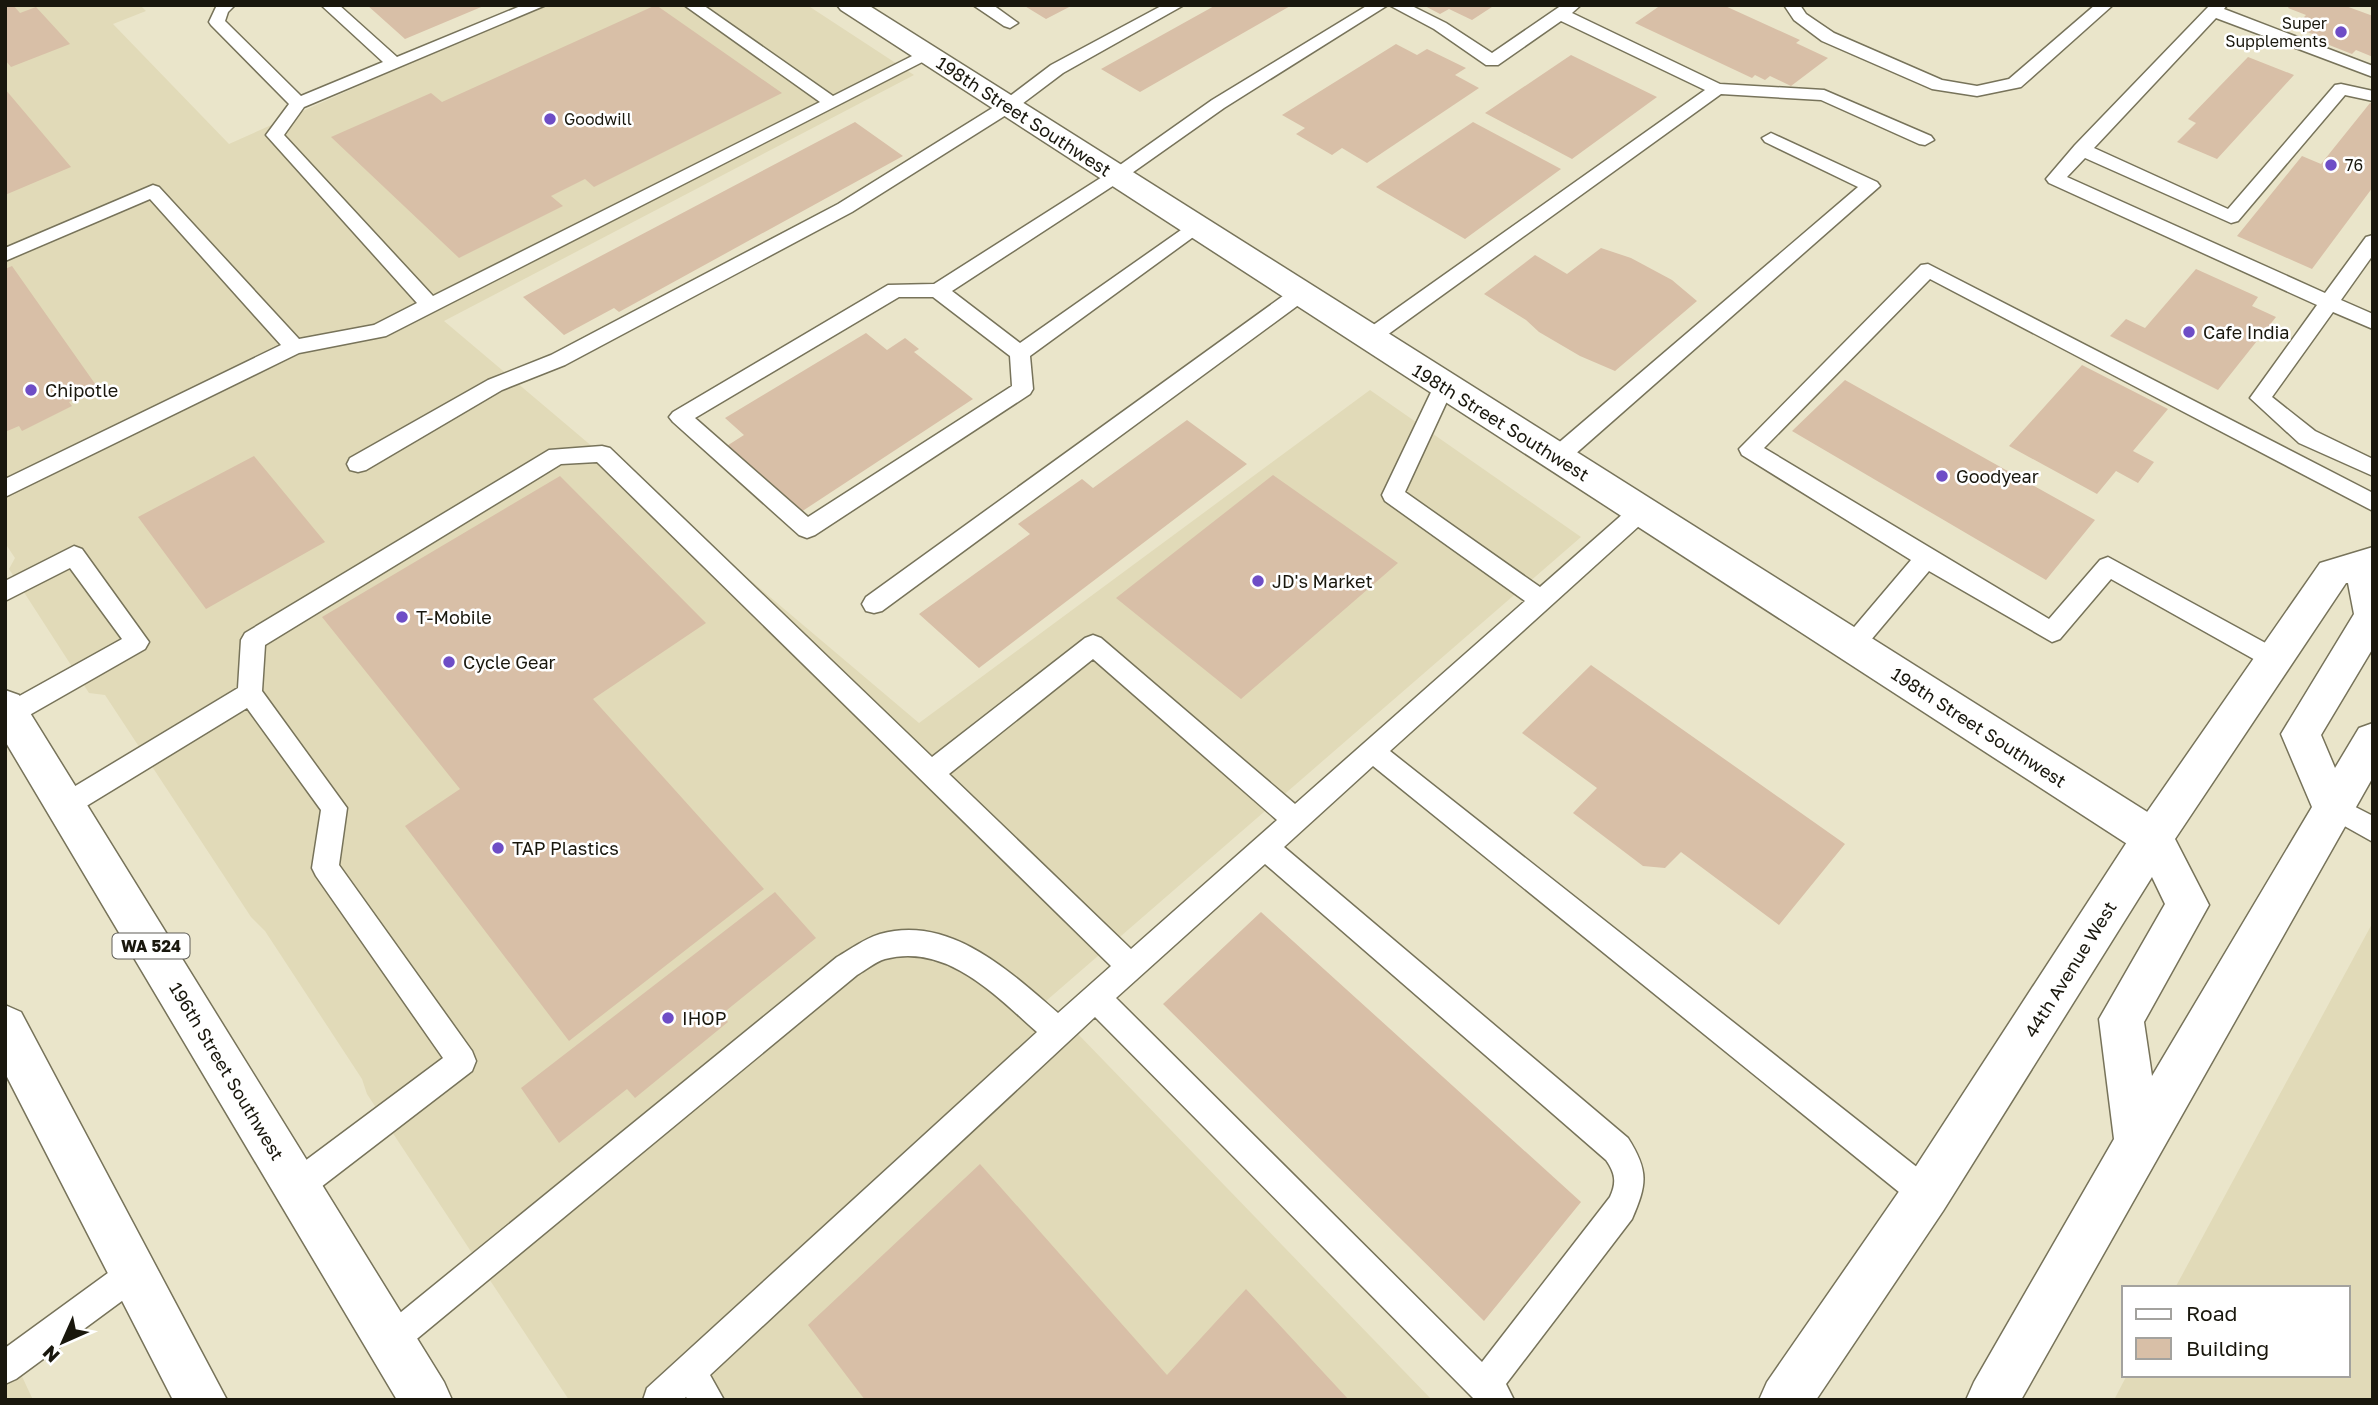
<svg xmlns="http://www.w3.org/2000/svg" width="2378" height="1405" font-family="'Golos Text',sans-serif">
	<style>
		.built { fill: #e1dab8 }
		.building { fill: #d8bfa7 }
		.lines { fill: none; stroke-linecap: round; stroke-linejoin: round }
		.lane-casing { stroke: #77735a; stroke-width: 3 }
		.street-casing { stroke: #77735a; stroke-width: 3 }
		.primary-casing { stroke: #77735a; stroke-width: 3 }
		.lane { fill: #fff; fill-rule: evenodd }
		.street { fill: #fff; fill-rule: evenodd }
		.primary { fill: #fff; fill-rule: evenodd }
		.poi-dot { fill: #6e4dc6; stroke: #fff; stroke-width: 2.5 }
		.labels { text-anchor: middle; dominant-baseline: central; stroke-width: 5; stroke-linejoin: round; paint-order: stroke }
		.far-poi-label { font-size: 16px; fill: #19170d; stroke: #fff; text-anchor: start }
		.shield { fill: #fff; stroke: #5e5d56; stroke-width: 2 }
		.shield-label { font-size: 16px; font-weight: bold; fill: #19170d }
		.street-label { font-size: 18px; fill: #19170d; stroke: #fff }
		.poi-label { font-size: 18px; fill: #19170d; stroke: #fff; text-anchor: start }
	</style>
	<rect width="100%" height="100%" fill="#eae5ca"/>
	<path class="built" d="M5,5h135l6,6 -33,13 116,120 311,-139h267l107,70 -470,246 475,402 451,-333 211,147 -535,464 386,399h-863l-202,-306 -5,-15 -97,-148 -14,-14 -146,-222 -16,-2 -80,-124 6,-11 -10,-15z
		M2373,922v478h-259l13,-25h221v-87h-173z
		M5,1340l28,60h-28z"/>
	<path class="building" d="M5,5h8l7,8 16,-6 34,37 -59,23 -6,-7z
		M367,5h119l-81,34z
		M656,5l126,88 -188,94 -9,-8 -34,17 12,10 -104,52 -128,-121 100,-44 11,9z
		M1023,5h50l-27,14z
		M1216,5h76l-152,87 -39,-23z
		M1423,5h72l-23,15 -23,-11 -9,5z
		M1661,5h62l77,35 -4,3 32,15 -37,28 -21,-10 -5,4 -10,-5 -3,3 -117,-55z
		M2290,5h53l30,11v41l-17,-7 -4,4 -33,-13 4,-3 -29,-11 12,-12 -18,-7z
		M1396,44l21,11 10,-6 39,19 -11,7 24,13 -112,75 -25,-15 -10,7 -36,-21 9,-6 -23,-13z
		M1571,55l86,42 -85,62 -87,-46z
		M2248,57l46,18 -77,84 -40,-17 19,-19 -8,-4z
		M5,89l66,78 -66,28z
		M2370,103l3,1v83l-61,82 -75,-33 65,-80 19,8z
		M855,122l48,34 -284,156 -5,-4 -50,27 -41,-38z
		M1473,122l88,47 -96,70 -89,-52z
		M1601,248l30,10 41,22 25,21 -82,70 -35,-15 -41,-24 -13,-12 -42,-26 51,-39 32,19z
		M12,266l86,122 -29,14 3,4 -50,25 -3,-5 -14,6v-163z
		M2196,269l62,28 -6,9 24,11 -58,73 -108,-54 16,-17 19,9z
		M866,333l21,17 18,-12 14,11 -5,3 59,47 -172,113 -57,-52 -7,4 -15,-15 22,-14 -19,-17z
		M2082,365l86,44 -35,42 21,11 -16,21 -22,-12 -19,23 -88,-48z
		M1845,380l250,140 -49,60 -254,-149z
		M1187,420l60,44 -268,204 -60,-54 111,-80 -12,-10 64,-45 11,9z
		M254,456l71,86 -119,67 -68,-92z
		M1273,475l125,88 -157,136 -125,-101z
		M560,476l146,147 -113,76 171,190 -195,152 -164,-215 55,-37 -138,-172z
		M1591,665l254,179 -66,81 -98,-73 -16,16 -22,-2 -70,-53 24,-25 -75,-55z
		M775,892l41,46 -94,76 6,8 -93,76 -8,-9 -68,54 -38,-55z
		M1261,912l320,290 -97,119 -321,-317z
		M980,1164l187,211 79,-86 103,111h-484l-57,-75z"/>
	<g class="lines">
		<defs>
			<path id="lane" d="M217,5h18l-7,7 -3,9 76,75 82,-34 -62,-57h18l58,52 126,-52h23l-242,102 -20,28 149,161 387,-194 -136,-97h19l130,91 89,-45h12l2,4 -550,281 -87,17 -294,144v-18l276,-134 -131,-146 -145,62v-13l148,-63 6,2 140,152 75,-14 43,-22 -151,-168 23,-31 -78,-79 -2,-3z
				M973,5h20l25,18 -8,5 -6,-2z
				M1163,5h21l-121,68 -49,37 -162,102 -287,153 -63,25 -136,80 -8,2 -8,-2 -3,-6 3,-6 138,-78 63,-25 287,-151 164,-102 49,-37z
				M1368,5h20l-164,103 -102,72 -170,111 68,52 171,-120h14l2,4 -177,129 3,33 -3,5 -215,141 -8,3 -8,-3 -126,-113 -4,-5 4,-5 215,-127 46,-1 176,-112 102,-72zM899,297h34l77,59 2,30 -204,131 -113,-99z
				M1389,5h21l36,18 46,30 70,-48h19l-9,8 148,71 104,6 107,46 3,4 -9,5 -6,-1 -98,-44 -100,-6 -345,249h-14l-3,-5 3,-5 343,-243 -144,-69 -63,44h-12l-52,-36z
				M1784,5h16l6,9 28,19 108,47 35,6 32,-7 86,-74h18l-92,82 -44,9 -45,-7 -110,-48 -28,-21z
				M2210,5h17l-3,4 149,57v11l-157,-59 -122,130 134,61 107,-124 6,-1 32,7v10l-28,-6 -107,126 -7,2 -146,-65 -18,19 258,116 41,-56 7,-2v20l-32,45 32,14v15l-40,-17 -61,85 43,34 58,28v17l-74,-33 -49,-45 67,-93 -268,-122 -3,-4 29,-34z
				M1771,133l106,49 3,4 -315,277 -8,2 -8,-2 -3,-6 3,-6 309,-264 -93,-45 -3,-4z
				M1928,264l445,229v18l-443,-232 -166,169 285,171 51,-59 8,-3 174,95 4,7 -4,7 -8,3 -8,-3 -155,-87 -51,60 -8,3 -123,-71 -69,82 -8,3 -8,-3 -4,-7 4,-7 67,-79 -169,-105 -3,-6 182,-184z
				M1301,286l7,2 3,5 -3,5 -426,313 -8,2 -8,-2 -4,-7 4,-7 428,-309z
				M1444,379l7,2 3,5 -49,106 135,95 93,-82 8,-2 8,2 3,6 -3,6 -259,234 547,432 4,11 -4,11 -11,4 -11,-4 -542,-439 -89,81 344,291c21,33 19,46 4,81l-126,165 8,16h-39l-380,-383 -385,358 14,25h-36l-2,-3 -3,3h-40l4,-12 390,-356c-42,-37 -90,-89 -152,-73 -10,3 -19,11 -28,16l-456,377 -11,5 -11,-5 -5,-11 5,-11 458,-373c14,-8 27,-18 43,-23 70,-20 130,38 178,79l53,-47 -514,-504 -36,2 -296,181 -3,46 85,117 -8,57 133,186 4,10 -4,10 -164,126 -11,4 -11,-4 -4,-11 4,-11 157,-117 -127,-182 -4,-8 9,-58 -74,-102 -172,105 -9,3 -9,-3 -4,-8 4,-8 181,-109 3,-48 4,-7 304,-183 53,-4 8,2 322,309 153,-119 8,-3 8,3 194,166 230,-203 -140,-100 -3,-6 52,-109 3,-5zM1093,659l184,161 -146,129 -182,-175zM1265,864l341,296c9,13 11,22 4,37l-128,165 -366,-364z
				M74,546l8,3 67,93 -4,7 -126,72 -9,3 -5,-1v-19l117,-65 -52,-71 -65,33v-20z
				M2332,795l41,21v26l-50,-28 -4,-8 4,-8z
				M134,1257l11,5 5,11 -5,11 -129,95 -11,5v-36l118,-86z"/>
			<path id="street" d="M837,5h31l1300,820 6,13 -6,13 -15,5 -15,-5 -1297,-841z"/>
			<path id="primary" d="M2373,547v101l-52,87 14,33 24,-40 14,-5v54l-352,623h-55l8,-18 140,-243 -15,-120 66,-115 -13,-27 -209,334 -127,189h-57l8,-18 142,-205 229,-352 182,-262zM2346,583h2l6,31 -73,120 31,73 -160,269 -8,-54 65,-117 -34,-66z
				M5,690l14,5 425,687 8,18h-55l-392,-659z
				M5,1005l16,7 206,388h-54l-168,-327z"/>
		</defs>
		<use href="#lane" class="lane-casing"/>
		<use href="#street" class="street-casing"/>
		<use href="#primary" class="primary-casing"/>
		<use href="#lane" class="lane"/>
		<use href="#street" class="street"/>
		<use href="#primary" class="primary"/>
	</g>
	<g class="poi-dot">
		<circle cx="2341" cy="32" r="7"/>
		<circle cx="550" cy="119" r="7"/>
		<circle cx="2331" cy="165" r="7"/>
		<circle cx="2189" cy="332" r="7"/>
		<circle cx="31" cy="390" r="7"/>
		<circle cx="1942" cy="476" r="7"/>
		<circle cx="1258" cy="581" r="7"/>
		<circle cx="402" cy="617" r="7"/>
		<circle cx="449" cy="662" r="7"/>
		<circle cx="498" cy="848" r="7"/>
		<circle cx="668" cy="1018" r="7"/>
	</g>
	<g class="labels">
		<g class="far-poi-label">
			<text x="2327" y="23" text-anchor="end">Super<tspan x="2327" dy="18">Supplements</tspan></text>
			<text x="564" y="119">Goodwill</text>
			<text x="2345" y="165">76</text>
		</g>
		<rect class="shield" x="112.5" y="933.5" width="77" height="25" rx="5"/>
		<g class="shield-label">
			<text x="151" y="946">WA 524</text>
		</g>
		<g class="street-label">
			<text transform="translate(1024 116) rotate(33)">198th Street Southwest</text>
			<text transform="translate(1501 422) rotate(32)">198th Street Southwest</text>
			<text transform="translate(1979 727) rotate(33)">198th Street Southwest</text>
			<text transform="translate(2070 969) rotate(-58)">44th Avenue West</text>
			<text transform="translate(227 1071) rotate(59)">196th Street Southwest</text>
		</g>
		<g class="poi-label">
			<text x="2203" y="332">Cafe India</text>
			<text x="45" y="390">Chipotle</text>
			<text x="1956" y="476">Goodyear</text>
			<text x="1272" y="581">JD's Market</text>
			<text x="416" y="617">T-Mobile</text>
			<text x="463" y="662">Cycle Gear</text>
			<text x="512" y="848">TAP Plastics</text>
			<text x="682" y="1018">IHOP</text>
		</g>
	</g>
	<rect width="2378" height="1405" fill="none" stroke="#19170d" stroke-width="14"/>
	<rect x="2122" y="1286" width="228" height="91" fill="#ffffff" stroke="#a3a29e" stroke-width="2"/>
	<rect x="2136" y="1309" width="35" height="10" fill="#ffffff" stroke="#a3a29e" stroke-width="2"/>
	<text x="2186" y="1321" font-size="21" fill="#19170d">Road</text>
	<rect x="2136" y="1338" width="35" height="21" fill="#d8bfa7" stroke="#a3a29e" stroke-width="2"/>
	<text x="2186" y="1356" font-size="21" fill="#19170d">Building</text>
	<g transform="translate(63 1342) rotate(225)" stroke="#ffffff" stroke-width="5" paint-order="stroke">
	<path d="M0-5L12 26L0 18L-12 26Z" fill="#19170d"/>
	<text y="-10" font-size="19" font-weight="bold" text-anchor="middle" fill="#19170d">N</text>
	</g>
</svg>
